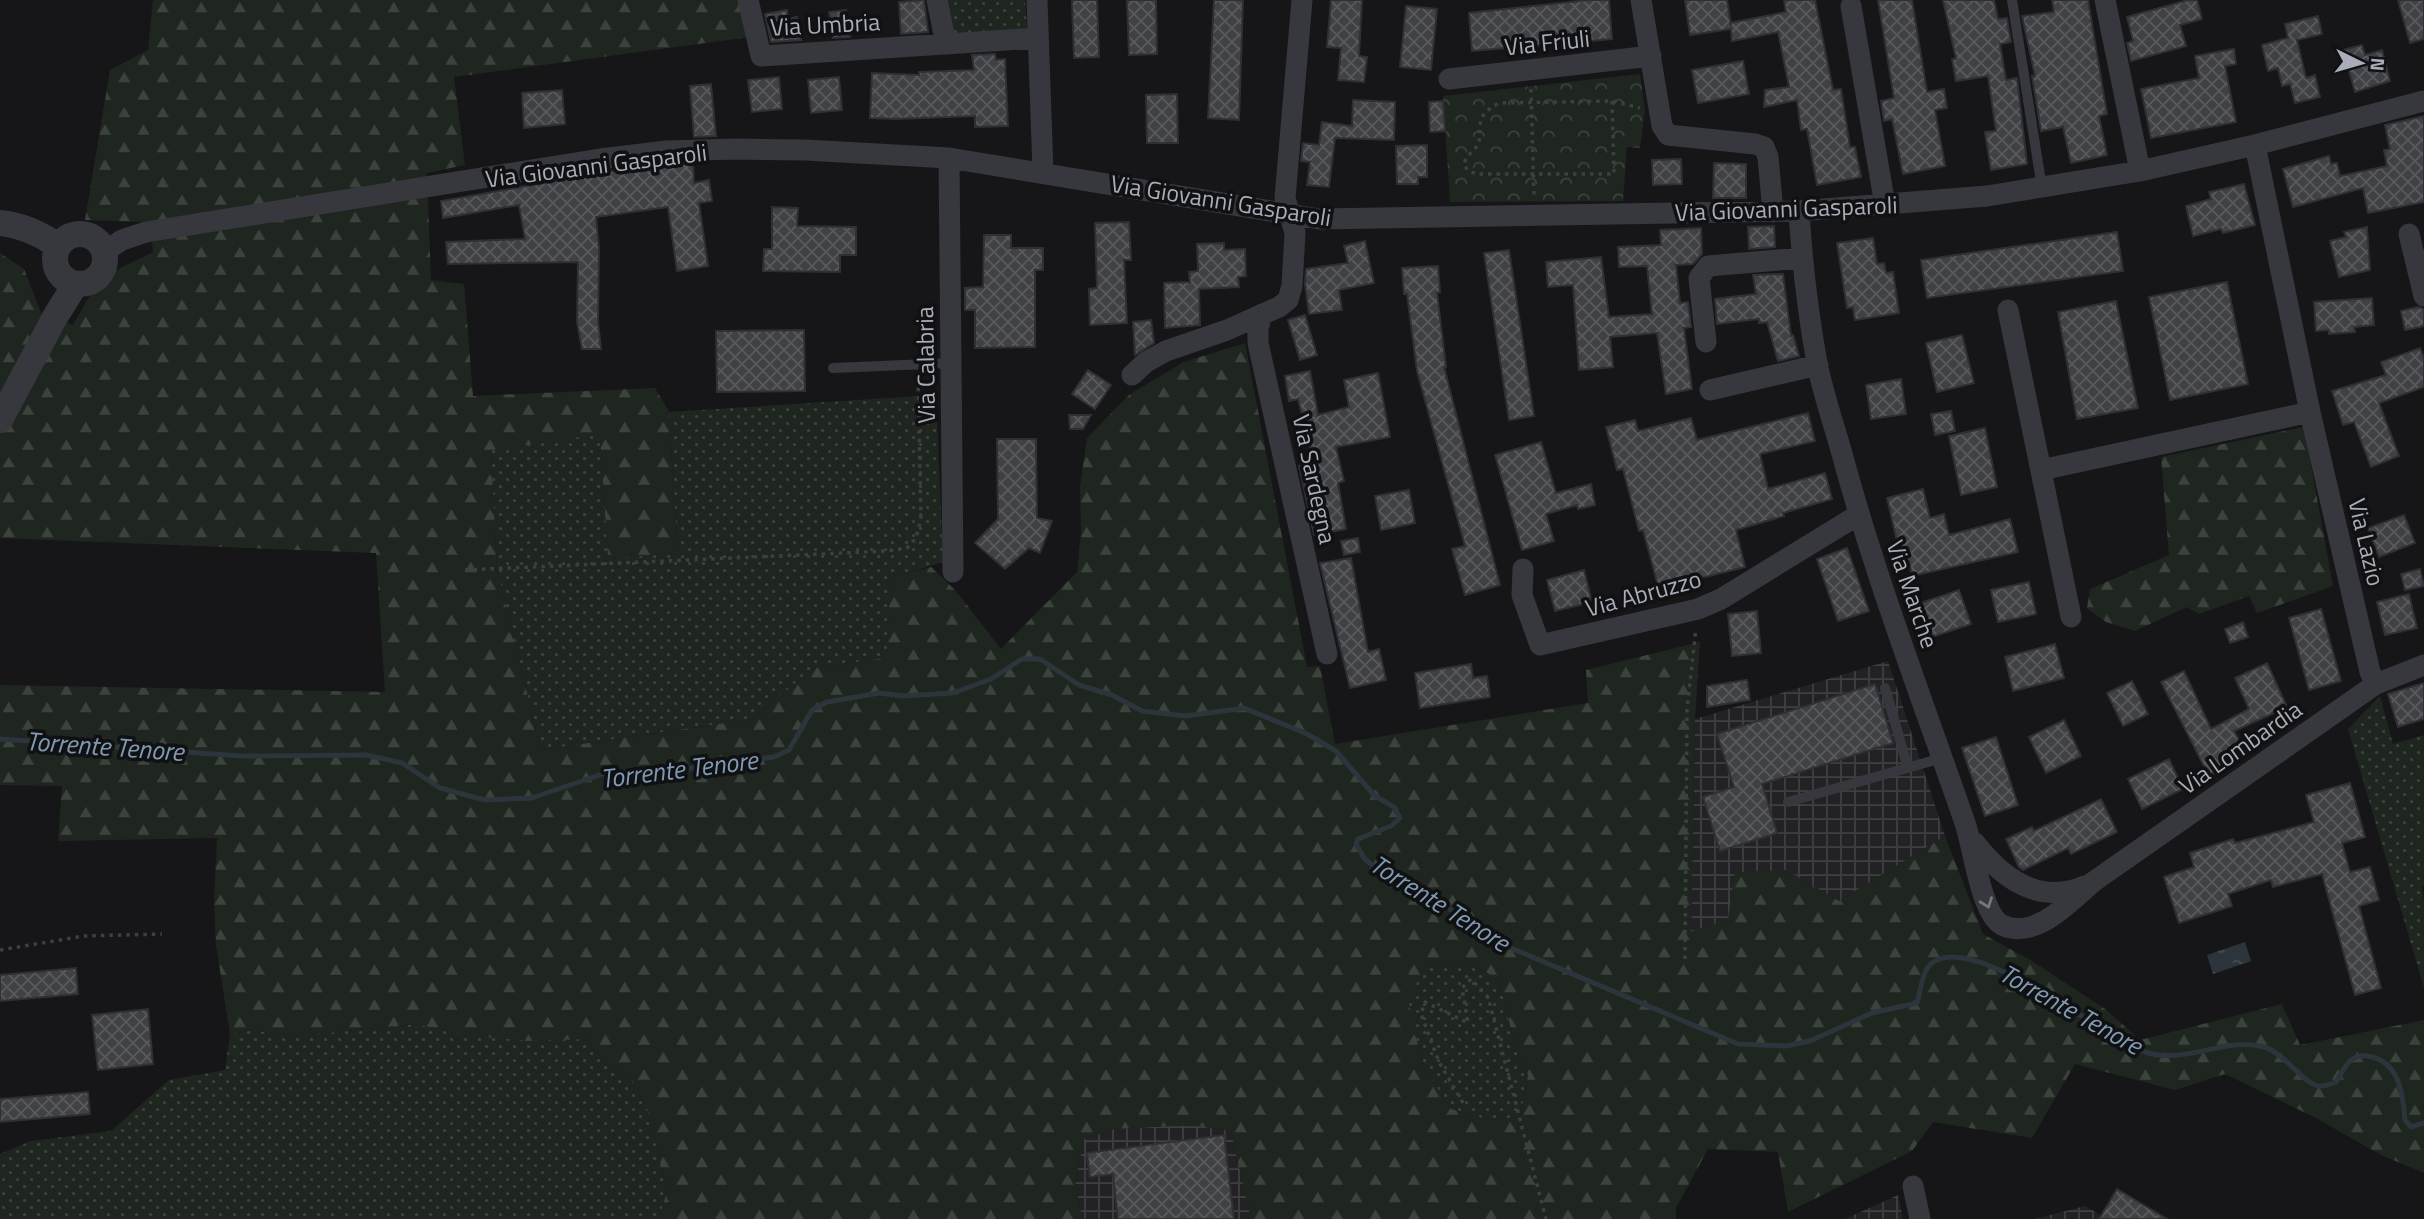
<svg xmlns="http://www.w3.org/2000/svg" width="2424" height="1219" font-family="'Titillium Web',sans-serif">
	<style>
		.industrial { fill: url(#industrial-grid) }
		.grass { fill: url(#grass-dots) }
		.forest { fill: url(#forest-firs); fill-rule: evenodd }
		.park { fill: url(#park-crowns) }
		.water { fill: url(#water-ripples) }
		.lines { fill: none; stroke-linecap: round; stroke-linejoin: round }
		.stream { stroke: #2c353c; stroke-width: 5 }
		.building { fill: url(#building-cross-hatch); stroke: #303034; stroke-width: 2 }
		.path { stroke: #3d3f44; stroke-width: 3.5; stroke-dasharray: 3.5 5; stroke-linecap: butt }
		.service { stroke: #37383d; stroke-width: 10 }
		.minor { stroke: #37383d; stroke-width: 21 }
		.tertiary { stroke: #37383d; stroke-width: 26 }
		.oneway { stroke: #757881 }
		.labels { text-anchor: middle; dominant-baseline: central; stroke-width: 7; stroke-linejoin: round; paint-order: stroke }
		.street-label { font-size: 24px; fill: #a8adb8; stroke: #111113 }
		.water-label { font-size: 26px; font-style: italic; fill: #7f9bb3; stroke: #111113 }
	</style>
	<defs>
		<pattern id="industrial-grid" width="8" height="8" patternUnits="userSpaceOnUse" patternTransform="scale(1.75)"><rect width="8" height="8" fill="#222225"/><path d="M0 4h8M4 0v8" fill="none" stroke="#3f3f43"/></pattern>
		<pattern id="grass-dots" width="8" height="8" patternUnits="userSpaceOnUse" patternTransform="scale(1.75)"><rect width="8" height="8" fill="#1e261f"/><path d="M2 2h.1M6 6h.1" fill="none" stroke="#3c433d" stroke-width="1.8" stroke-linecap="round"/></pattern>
		<pattern id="forest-firs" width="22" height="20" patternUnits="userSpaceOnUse" patternTransform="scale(1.75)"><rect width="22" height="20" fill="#1e261f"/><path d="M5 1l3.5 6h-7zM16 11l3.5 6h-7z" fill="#3c433d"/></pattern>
		<pattern id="park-crowns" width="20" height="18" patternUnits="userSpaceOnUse" patternTransform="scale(1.75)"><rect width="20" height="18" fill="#1e261f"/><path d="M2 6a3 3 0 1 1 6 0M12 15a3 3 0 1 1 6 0" fill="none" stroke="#3c433d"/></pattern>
		<pattern id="water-ripples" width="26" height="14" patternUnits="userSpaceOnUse" patternTransform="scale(1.75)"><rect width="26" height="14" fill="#2c353c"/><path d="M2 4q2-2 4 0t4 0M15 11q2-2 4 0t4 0" fill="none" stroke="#485056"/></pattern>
		<pattern id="building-cross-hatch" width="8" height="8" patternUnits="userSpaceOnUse" patternTransform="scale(1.75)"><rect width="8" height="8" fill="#404145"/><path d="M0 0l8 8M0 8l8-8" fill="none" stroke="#595a5e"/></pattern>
	</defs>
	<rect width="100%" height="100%" fill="#161618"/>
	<path class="industrial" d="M1888,661l57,175 -106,65 -53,-31 -58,50 -37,12 4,-213z
		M1191,1125l40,6 20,88h-169l-7,-38 9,-42 30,-10z
		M1898,1195l5,24h-58z
		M2085,1206l23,13h-73z"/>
	<path class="grass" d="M943,0h82l2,29 -76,7z
		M936,395l7,167 -52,16 -4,80 -74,10 -60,51 -212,31 -44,-181 -6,-120 109,-16 8,125 70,-5 -9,-141z
		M2380,696l13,48 31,-9v151l-2,1 2,15v86l-76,-259z
		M1470,964l23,12 10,18 12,54 13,27 -8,43 -32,2 -37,-11 -29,-44 -15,-66 19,-33z
		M416,1024c61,13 107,17 170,15l22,27 23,12 17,33 19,80 -8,28h-659v-65l31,-13 80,-10 58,-51 56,-10 5,-36 24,-4 25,5 46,-2z"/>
	<path class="forest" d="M153,0h587l10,37 -296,40 11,88 -38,8 4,107 33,4 9,112 182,-8 14,24 9,141 -70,6 -8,-125 -109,16 6,119 44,181 212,-31 60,-51 73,-10 5,-81 40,-10 25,24 45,58 76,-77 4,-40 -1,-46 7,-48 43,-44 54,-32 61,-19 62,324 13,-1 15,78 253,-41 -2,-33 114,-28 -5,77 -4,213 37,-13 7,-47 51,-2 53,31 106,-65 38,98 49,27 73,48 35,31 142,-36 18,41 124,-25v153l-43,-18 -65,-37 -91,-44 -50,16 -100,-26 -43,74 -99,-16 -21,29 -124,61 -10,-60 -70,-3 -32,59v11h-425l-20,-88 -40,-6 -77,4 -30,10 -9,42 7,38h-423l8,-28 -19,-80 -17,-33 -23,-12 -22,-27 -58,2 -63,-6 -49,-11 -91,9 -46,2 -25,-5 -24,4 -14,-89 -2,-42 3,-65 -159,3 4,-55 -62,-1v-100l385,7 -9,-139 -376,-15v-285l24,16 18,46 31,10 27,-47 53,-26 -3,-30 -65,-2 25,-150 38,-20zM1470,964l23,12 10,18 12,54 13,27 -8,43 -32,2 -37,-11 -29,-44 -14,-66 18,-33z
		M2304,427l29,159 -76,27 -8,-17 -50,18 -12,-7 -52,24 -29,-9 -19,-14 3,-19 79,-34 -8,-98z"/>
	<path class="park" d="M1640,74l5,36 -5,38 -13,-1 -4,54 -173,1 -7,-106z"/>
	<path class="water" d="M2245,942l6,19 -38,13 -6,-19z"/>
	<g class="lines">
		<path class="stream" d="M0,739l242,17 124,-1 36,8 38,25 45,12 47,-2 76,-26 62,-1 104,-14 15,-7 23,-40 15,-8 52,-9 24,3 50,-3 38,-14 31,-20h18l39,26 33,10 30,16 44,5 58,-8 63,26 29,17 39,45 19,11 6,11 -9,8 -33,13 -2,5 8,14 16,14 57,25 31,29 24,14 246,104 48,2 24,-5 62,-28 45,-10c3,-10 5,-28 11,-36 36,-45 180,75 220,86 40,11 79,-17 116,-6 21,6 42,40 56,39 5,0 11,-2 16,-4 4,-6 9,-17 15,-22 7,-5 14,-5 21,-3 28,7 31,38 33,63l6,7 13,-4"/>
	</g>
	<path class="building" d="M924,0l4,32 -27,2 -2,-32z
		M1072,0h25l2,57 -25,1z
		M1127,0h29l1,54 -28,1z
		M1214,0h29l-4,120 -31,-2z
		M1331,0h31l-3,56 8,1 -3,25 -26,-2 3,-32 -14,-1z
		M1589,0h20l3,39 -140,12 -3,-38z
		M1685,0h42l4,26 -1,-3 56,-11 -2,-12h31l18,90 8,-1 9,58h5l6,30 -44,8 -10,-56 -6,1 -4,-30 -33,7 1,-17 24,-3 -11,-55 -46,9 -1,-12 -41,6z
		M1878,0h34l15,92 17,-3 3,19 -12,2 10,56 -42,8 -11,-55 -8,2 -3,-20 13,-3z
		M1943,0h51l4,19 9,-1 4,24 -11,2 6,36 11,-2 10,86 -36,6 -6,-38 11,-1 -8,-55 -32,5 -4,-22h4z
		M2052,0h36l19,114 -8,2 8,39 -36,8 -8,-36 -22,4 -9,-55h3l-13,-60 32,-4z
		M2188,0h9l5,19 -22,6 6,21 -55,15 -4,-18 6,-2 -6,-24z
		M2398,0h26v39l-14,4z
		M1406,6l31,3 -6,61 -31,-3z
		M787,10l1,9 9,-2 4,23 -30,2 -6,-28z
		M846,10l4,27 -17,1 -4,-26z
		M2318,16l4,18 -25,6 9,38 9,-3 5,22 -25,6 -5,-19 -8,2 -4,-18 -10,3 -6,-26 26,-7 -3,-14z
		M2362,45l3,10 17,-5 8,31 -35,11 -12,-42z
		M2234,49l2,15 -11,2 11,56 -85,16 -10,-49 58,-11 -4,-22z
		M995,54l1,6 9,-1 3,67 -33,1v-11l-79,3 -26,-1 2,-45 47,2v-3l55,-2 -2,-15z
		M1743,61l6,33 -51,9 -6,-33z
		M779,77l3,32 -30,3 -4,-32z
		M839,77l3,33 -31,3 -3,-33z
		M711,84l5,52 -22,1 -4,-51z
		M562,90l3,34 -41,4 -2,-35z
		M1177,94l1,49h-31l-1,-48z
		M1353,100l42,2 -1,38 -59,-2 -6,49 -22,-2 3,-23 -9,-1 2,-18 16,2 3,-23 30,4z
		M1443,101l2,30 -15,1 -1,-30z
		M2424,116v86l-56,11 -5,-25 -70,19 -10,-38 46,-13 2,8 6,-1 3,13 47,-10 -3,-16 6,-1 -5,-24z
		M1427,145v32h-9v7h-21l-1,-38z
		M1681,159l1,25 -29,1 -1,-25z
		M693,163l1,20 15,-3 3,21 -13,2 9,63 -31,5 -9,-64 -72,10 3,31 -1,74 3,27h-19l-5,-27 1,-60 -130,2 -2,-22 79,-3 -6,-34 -76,13 -2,-17 172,-30z
		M1714,163l32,1v34h-33z
		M2244,184l11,41 -32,8 -2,-4 -28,7 -7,-30 25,-7 -2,-7z
		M772,207l26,1 -1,18 59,1v28h-16v17l-77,-1 1,-22h8z
		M1129,222l2,38h-7l3,63 -37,2 -1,-36 8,-1 -2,-65z
		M1774,226l1,21 -26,2 -1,-22z
		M2367,227l3,43 -31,7 -9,-36 16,-4 -2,-5z
		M1701,228l1,26 -9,10 -17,1 4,38 8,-1 3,25 -7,1 8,61 -26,5 -9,-61 -47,4 3,30 -34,3 -6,-85 -25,2 -2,-25 55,-5 8,60 43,-3 -5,-48 -28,1 -1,-20 43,-2 -1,-15z
		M2117,232l6,39 -196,27 -6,-38z
		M984,235h27v13h32v22h-8v77l-60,1v-38h-10v-22l18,-1z
		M1873,238l4,26 7,-1 2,10 7,-1 6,41 -44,7 -2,-13 -6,1 -10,-65z
		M1365,241l9,42 -35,7 3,20 -33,4 -4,-30 1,-15 42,-6 -4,-17z
		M1224,243v7l21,-1 1,27 -8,1 1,10 -40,2 1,36 -35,3 -1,-45 26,-1 -1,-10 9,-1 -1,-27z
		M1509,250l25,166 -25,4 -25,-167z
		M1438,266l2,26 -3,1 9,74h-2l56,218 -35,10 -13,-46 13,-3 -48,-175 -10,-77h-3l-2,-26z
		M1783,274l8,62 2,-1 6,21 -21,5 -11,-39 -8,1v-4l-42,5 -2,-25 41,-5 -3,-19z
		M2227,282l21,102 -78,16 -21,-103z
		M2372,298l2,27 -20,2 1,5 -26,2v-4l-13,1 -2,-29z
		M2116,301l22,107 -61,11 -19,-107z
		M2418,307l6,2v17l-19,4 -4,-19z
		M1305,315l12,40 -17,5 -12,-40z
		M1151,320l3,23 -19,12 -2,-33z
		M804,330l1,61 -88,1 -1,-61z
		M1962,335l12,48 -37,9 -11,-49z
		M2420,348l4,10v29l-45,16 20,53 -28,11 -17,-45 -11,3 -11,-34 54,-16 -5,-13z
		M1088,370l23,15 -16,24 -23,-15z
		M1310,371l8,44 31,-8 -5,-27 34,-7 12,64 -54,10 8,34 -6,2 8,46 -32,6 -15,-69 15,-4 -16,-63 -9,2 -4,-25z
		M1901,379l5,35 -35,5 -5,-34z
		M1951,411l4,20 -20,4 -4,-21z
		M1808,413l7,28 -55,13 8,35 57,-16 7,26 -49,14 1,3 -48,14 9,37 -56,14 1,4 -30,8 -17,-63 -4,1 -16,-62 -6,1 -11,-43 29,-7 3,11 53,-13 6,22z
		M1069,415h22l-8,14h-13z
		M1985,428l12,59 -36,8 -12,-59z
		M997,439h39l1,79 15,3 -12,32 -11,-5 -24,21 -30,-26 23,-24z
		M1541,442l15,51 35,-9 4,21 -17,4 -1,-4 -31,9 8,27 -32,9 -27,-95z
		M1923,489l7,29 14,-4 5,21 61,-16 8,33 -106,24 -3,-15 -7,2 -15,-65z
		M1409,490l6,33 -34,7 -6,-34z
		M2404,515l11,28 -36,14 -11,-29z
		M1358,538l2,14 -16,3 -3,-14z
		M1847,548l22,63 -31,10 -21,-62z
		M1351,558l17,94 11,-3 7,31 -36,8 -30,-125z
		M2420,569l4,17 -19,4 -4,-16z
		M1584,570l8,32 -37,9 -8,-31z
		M2029,582l7,32 -38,8 -7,-32z
		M1959,590l12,34 -39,13 -11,-34z
		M2409,594l8,34 -32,7 -8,-33z
		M2321,609l20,72 -32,9 -20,-72z
		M1757,611l4,42 -29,3 -4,-42z
		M2243,622l5,15 -18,6 -5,-14z
		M2055,644l9,34 -51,13 -8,-34z
		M2267,663l20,44 -53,24 11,20 -20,11 3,5 -19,9 -48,-94 23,-11 27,58 38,-20 -14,-31z
		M1471,664l2,14 14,-2 3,21 -70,11 -5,-35z
		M1747,680l3,20 -43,7v-21z
		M2132,681l16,33 -25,12 -16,-33z
		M2424,683v36l-26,8 -10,-33z
		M1875,684l18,59 -131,41 15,49 -57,18 -17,-54 31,-10 -17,-53z
		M2064,720l17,36 -35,17 -17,-36z
		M1996,737l22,68 -33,11 -23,-68z
		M2169,759l14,30 -41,20 -14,-30z
		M2350,783l15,54 -23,6 8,29 20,-5 9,33 -20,6 22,82 -26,7 -33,-121 -49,13 -2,-7 -43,14 4,12 -53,17 -15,-46 30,-10 -4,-14 43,-14 2,4 79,-21 -8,-27z
		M2101,799l16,33 -46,22 -3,-6 -45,22 -4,-3 -13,-28 26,-12 2,4z
		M76,968l2,26 -78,7v-26z
		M148,1009l5,55 -55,6 -6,-55z
		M88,1092l2,22 -90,8v-23z
		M1224,1135l10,84h-116l-5,-45 -23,3 -3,-24z
		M2117,1189l50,30h-68z"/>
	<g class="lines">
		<path class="path" d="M1531,89l3,108
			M1612,101l2,73h-138l-9,-4 -3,-7 3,-6 12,-13c2,-23 -3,-28 20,-41l113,-2 28,7
			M465,570l422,-19 20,-3 9,-10 5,-19 -3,-141
			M0,950l84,-14 78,-2
			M1685,959l2,-249 9,-82
			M1463,1103l-24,-41 -18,-48 4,-12 43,21 -6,-35 9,-9 17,18 58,222"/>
		<path class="service" d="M2012,0l30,188
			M833,368l118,-5
			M1885,688l23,80
			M1788,802l154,-44"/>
		<path class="minor" d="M748,0l13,56 277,-18
			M937,0l9,44
			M1037,0l6,172
			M1641,0l21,126 6,9 87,9 9,3 4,10 5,55
			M2105,0l35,171
			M1851,6l34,199
			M1449,79l202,-23
			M2255,145l55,267 60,260 6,12
			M949,158l4,414
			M1799,211c3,51 9,102 18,152 6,30 16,59 24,87 34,127 81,249 124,373 8,23 16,91 37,102 33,16 69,-24 91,-43l283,-198 48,-19
			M2409,234l15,62
			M104,252l18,-12 24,-8 454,-73 67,-8 69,-2 69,1 144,8 370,61 480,-8 188,-15 153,-25 115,-26 169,-44
			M2008,310l63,307
			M1262,314l-4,15v14l69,311
			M1706,342l-7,-64 9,-12 94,-8
			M1132,375l14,-13 20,-11 61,-21 52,-23 9,-7 4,-14 3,-53 -10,-35 17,-198
			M1710,390l108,-25
			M2041,470l269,-58
			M1523,569l-1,26 18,50 158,-36 23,-10 137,-84
			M1975,843c27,35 64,63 110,43
			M1913,1186l7,33"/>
		<path class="tertiary" d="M0,223c22,2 41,11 58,23
			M55 259a25 25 0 1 1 50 0a25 25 0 1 1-50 0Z
			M0,420l55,-103 20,-32"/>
	</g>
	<defs><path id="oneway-chevron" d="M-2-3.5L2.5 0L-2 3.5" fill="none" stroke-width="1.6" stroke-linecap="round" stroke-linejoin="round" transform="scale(1.75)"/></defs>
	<use class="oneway" href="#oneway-chevron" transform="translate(1987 903) rotate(70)"/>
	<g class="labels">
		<g class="street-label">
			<text transform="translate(825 24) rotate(-3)">Via Umbria</text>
			<text transform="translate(1547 42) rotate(-6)">Via Friuli</text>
			<text transform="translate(596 165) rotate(-7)">Via Giovanni Gasparoli</text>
			<text transform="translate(1221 200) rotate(9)">Via Giovanni Gasparoli</text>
			<text transform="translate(1786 208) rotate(-2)">Via Giovanni Gasparoli</text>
			<text transform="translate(925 365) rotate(-91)">Via Calabria</text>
			<text transform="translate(1315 479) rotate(78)">Via Sardegna</text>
			<text transform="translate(2367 542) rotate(77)">Via Lazio</text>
			<text transform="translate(1643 593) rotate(-15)">Via Abruzzo</text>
			<text transform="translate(1913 594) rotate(71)">Via Marche</text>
			<text transform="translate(2240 747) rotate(-35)">Via Lombardia</text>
		</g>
		<g class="water-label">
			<text transform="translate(105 746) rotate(4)">Torrente Tenore</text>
			<text transform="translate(679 769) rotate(-7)">Torrente Tenore</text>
			<text transform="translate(1440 903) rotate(32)">Torrente Tenore</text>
			<text transform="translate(2071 1009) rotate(29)">Torrente Tenore</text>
		</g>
	</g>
	<g transform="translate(2361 63) rotate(95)" stroke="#111113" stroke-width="5" paint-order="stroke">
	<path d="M0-5L12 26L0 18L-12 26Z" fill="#a8adb8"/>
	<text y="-10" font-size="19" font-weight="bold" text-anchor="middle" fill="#a8adb8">N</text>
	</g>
</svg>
